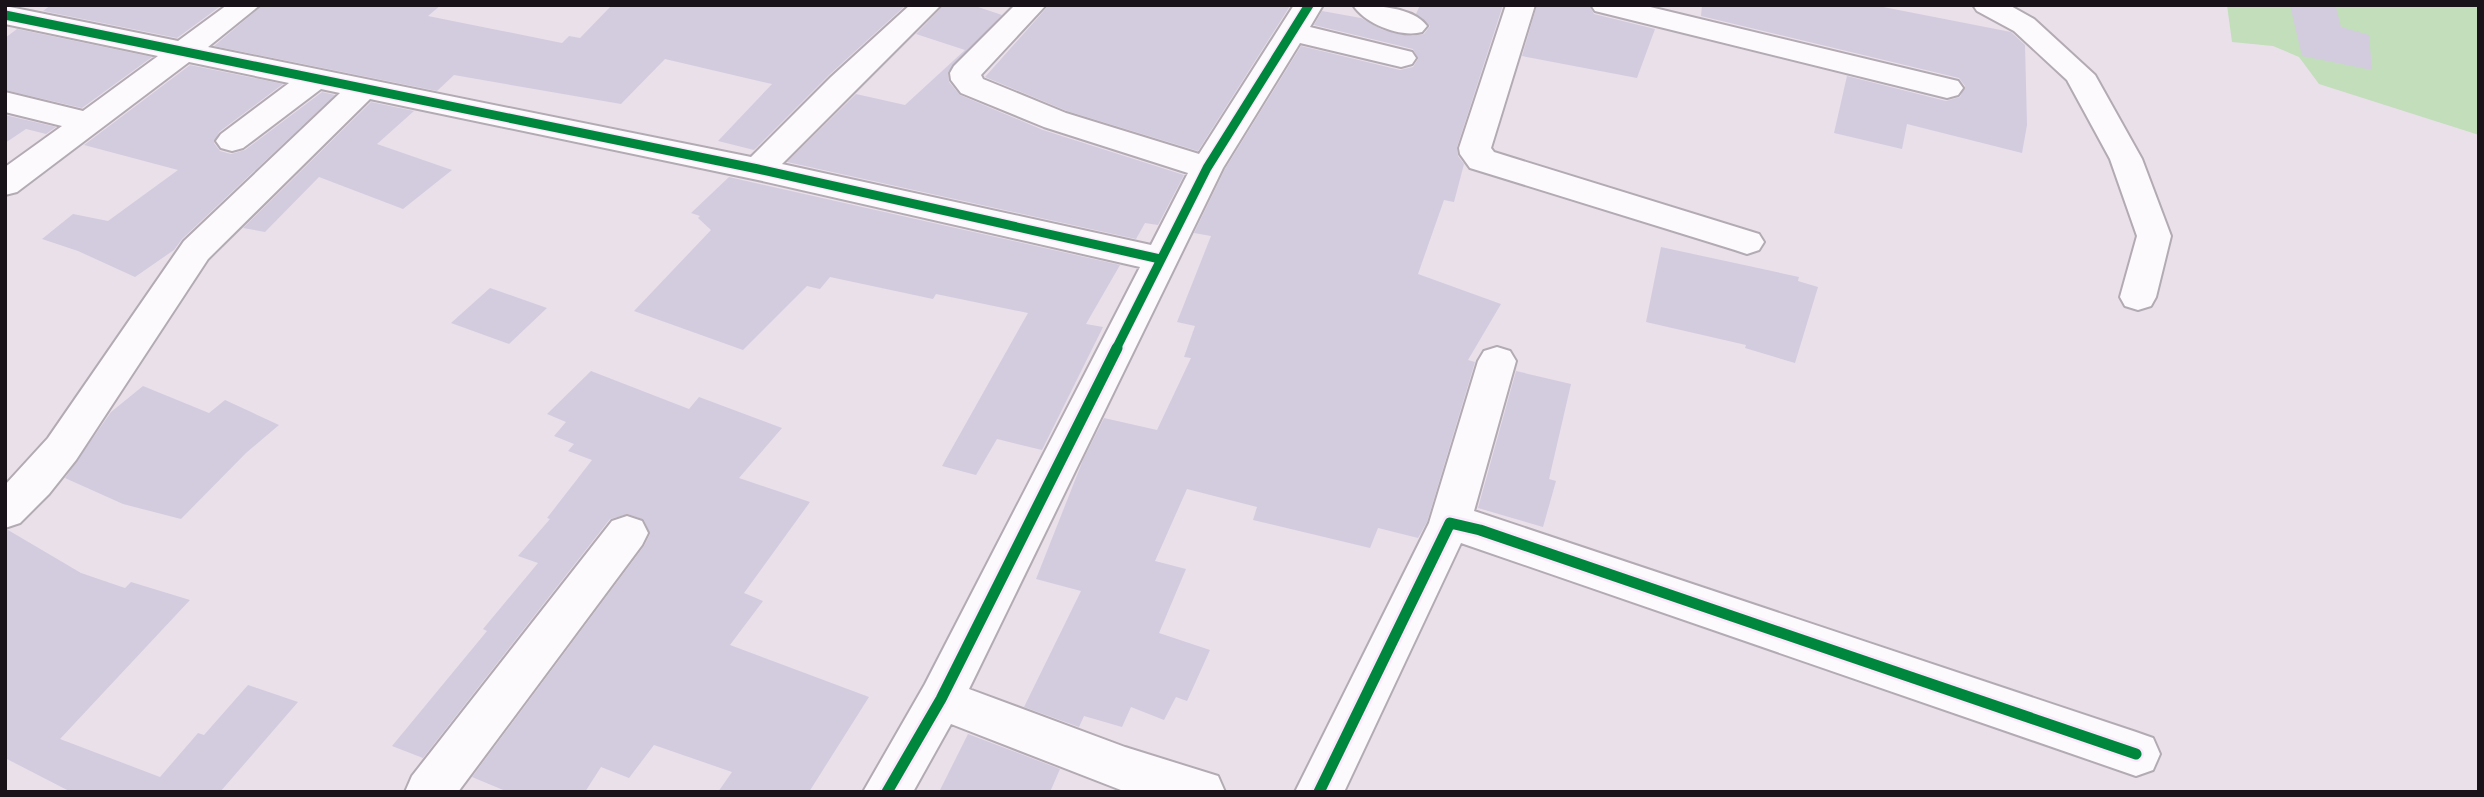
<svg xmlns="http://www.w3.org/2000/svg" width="2484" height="797" font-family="'DM Sans',sans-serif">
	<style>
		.green { fill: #c2deba }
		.building { fill: #d3ccdf }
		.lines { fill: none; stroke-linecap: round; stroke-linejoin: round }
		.minor-casing { stroke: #b3abb3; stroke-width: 4 }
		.minor { fill: #fcfafc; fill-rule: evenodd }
		.cycleway-far1-casing { stroke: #fce8fc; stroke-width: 12 }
		.cycleway-casing { stroke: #fce8fc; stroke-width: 16 }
		.cycleway-far1 { stroke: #00873e; stroke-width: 9 }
		.cycleway { stroke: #00873e; stroke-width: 11 }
	</style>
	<rect width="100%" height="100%" fill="#eae0ea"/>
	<path class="green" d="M2227,5h252v130l-160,-51 -20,-27 -26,-11 -41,-4z"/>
	<path class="building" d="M51,5h171l-45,33 -134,-27z
		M263,5h178l-13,11 134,27 7,-7 11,2 32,-33h294l-77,70 -75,75 -36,-9 54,-57 -107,-25 -44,45 -167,-29 -17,16 -223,-45z
		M944,5h28l30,10 -54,57 1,10 11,13 83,35 141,45 -26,50 -13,-2 -9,16 -349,-77 69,-68 49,11 60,-55 -49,-16z
		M1049,5h235l6,1 -92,145 -131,-40 -82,-34z
		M1420,5h83l-46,142 1,9 6,8 -10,38 -10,-2 -26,74 83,30 -33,56 7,2 -48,160 -9,16 -40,-10 -8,20 -117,-28 4,-13 -70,-18 -32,72 31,8 -27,64 51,17 -23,51 -11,-4 -12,23 -33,-13 -9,20 -38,-11 -5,11 -55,-20 57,-116 -45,-12 47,-119 21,-42 53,12 34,-72 -7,-1 11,-31 -18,-4 34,-86 -17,-3 31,-64 76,-123 99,24 13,-3 5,-8 -5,-10 -99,-24 8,-14 39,7 22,12 30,6 11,-2 6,-8 -14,-12z
		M1537,5h52l5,9 61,15 -18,49 -115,-22z
		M1702,5h171l138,27 14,13 2,80 -5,28 -115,-29 -5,25 -68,-16 13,-57 99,25 14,-4 5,-11 -6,-8 -258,-62z
		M2290,5l46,2 5,20 28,8 3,35 -70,-14z
		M17,29l135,28 -70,51 -77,-18v-52z
		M190,65l93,19 -64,48 -5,11 6,8 11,3 14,-4 77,-58 13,3 -153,144 -8,11 -39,27 -57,-26 -36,-12 31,-25 35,7 70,-51 -94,-25z
		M371,102l43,9 -37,33 75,26 -49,39 -84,-32 -54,55 -22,-4z
		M5,115l51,12 -10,7 -20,-5 -21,14z
		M729,177l391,88 -34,59 17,3 -61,123 -45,-11 -21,36 -34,-9 86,-153 -92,-19 -3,5 -103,-22 -10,12 -13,-3 -64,64 -109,-39 77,-81 -13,-12 2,-2 -9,-3z
		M1661,247l138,30 -1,4 20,6 -23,76 -50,-15 1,-3 -100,-23z
		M490,288l57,20 -38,36 -58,-21z
		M591,371l98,38 10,-12 83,31 -43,50 71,24 -66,91 19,8 -33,44 139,52 -60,95h-91l14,-20 -78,-27 -25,33 -28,-11 -16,25h-77l-36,-15 172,-231 6,-12 -6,-14 -16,-6 -18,5 -187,239 -31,-12 95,-115 -4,-2 55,-66 -20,-7 32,-37 -3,-1 45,-58 -24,-9 6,-7 -20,-8 12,-14 -19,-8z
		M1516,371l55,13 -22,95 7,2 -13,46 -65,-19z
		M143,386l66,27 16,-13 54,25 -33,28 -65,66 -58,-15 -58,-26 46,-66z
		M5,530h3l73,43 44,15 6,-6 59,18 -130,139 100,38 38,-44 6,2 44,-50 50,17 -78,90h-149l-66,-34z
		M968,734l92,35 -10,23h-111z"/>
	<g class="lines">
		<defs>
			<path id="minor" d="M227,5h33l-52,42 543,110 80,-80 79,-72h31l-159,159 369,81 37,-72 -144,-46 -83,-34 -10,-13 -1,-7 4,-7 61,-61h31l-65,70 2,4 83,34 133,41 95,-149h29l-13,22 102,25 4,6 -4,6 -11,3 -101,-24 -77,125 -254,521 156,58 93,29 7,16h-99l-175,-68 -38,68h-50l62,-108 215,-417 -382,-87 -388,-81 -162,160 -132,201 -27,34 -29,29 -15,5v-43l43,-47 136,-197 156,-148 -19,-4 -78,59 -11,3 -11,-3 -5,-7 5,-7 68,-51 -100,-21 -172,130 -12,3v-28l57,-41 -57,-14v-20l78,19 75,-55 -153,-32v-18l173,35z
				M1353,5c20,0 61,2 74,21l-5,6c-21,6 -57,-8 -69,-27z
				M1506,5h29l-44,143 3,4 265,82 5,8 -5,8 -12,4 -12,-4 -265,-82 -10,-14 -1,-6z
				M1591,5h51l316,76 5,7 -5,7 -11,3 -352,-87z
				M1973,5h36l25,14 61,56 47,84 29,77 -15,61 -5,9 -13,4 -13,-4 -5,-9 17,-61 -27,-77 -43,-79 -53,-49 -37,-20z
				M1497,347l13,4 6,10 -42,150 662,221 17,6 7,16 -7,16 -17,6 -675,-233 -117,249h-49l134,-269 49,-162 6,-10z
				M627,516l15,5 6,12 -6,12 -184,247h-53l7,-16 200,-255z"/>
		</defs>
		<use href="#minor" class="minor-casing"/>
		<use href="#minor" class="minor"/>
		<defs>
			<path id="cycleway-far1" d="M5,15l753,154 402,90
				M1116,349l91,-181 102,-163"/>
			<path id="cycleway" d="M887,792l54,-93 176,-351
				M1319,792l131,-269 30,7 656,224"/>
		</defs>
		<use href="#cycleway-far1" class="cycleway-far1-casing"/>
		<use href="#cycleway" class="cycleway-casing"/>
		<use href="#cycleway-far1" class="cycleway-far1"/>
		<use href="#cycleway" class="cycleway"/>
	</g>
	<rect width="2484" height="797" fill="none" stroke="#191219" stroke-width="14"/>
</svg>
